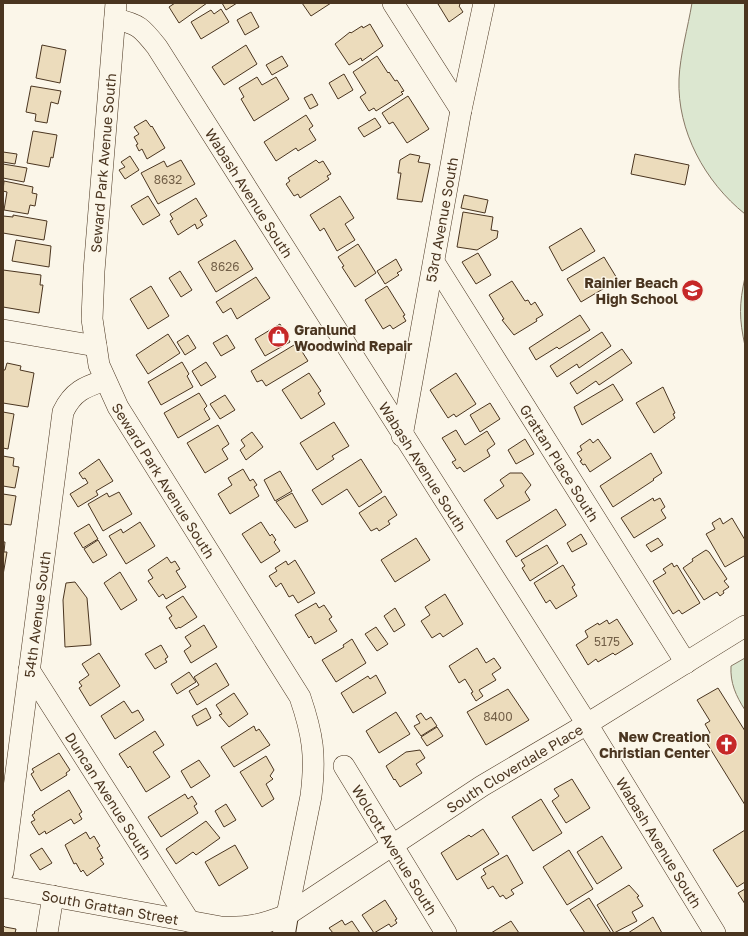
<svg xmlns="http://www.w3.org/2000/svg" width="748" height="936" font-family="'Golos Text',sans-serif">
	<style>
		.green { fill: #dce7d0; stroke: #887966 }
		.building { fill: #ecdcbc; stroke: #4a3520 }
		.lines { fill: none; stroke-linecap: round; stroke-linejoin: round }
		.minor-casing { stroke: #4a3520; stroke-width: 22 }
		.major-casing { stroke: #4a3520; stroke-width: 24 }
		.minor { stroke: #fbf6e9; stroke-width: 21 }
		.major { stroke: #fbf6e9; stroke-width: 22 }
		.labels { text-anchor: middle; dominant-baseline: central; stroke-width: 3; stroke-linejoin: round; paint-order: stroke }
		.number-label { font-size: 12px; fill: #725f47 }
		.street-label { font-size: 14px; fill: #4a3520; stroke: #fbf6e9 }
		.poi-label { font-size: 14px; font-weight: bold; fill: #4a3520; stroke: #fbf6e9; text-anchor: end }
	</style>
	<rect width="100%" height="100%" fill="#fbf6e9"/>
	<path class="green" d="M692,3h53v211c-40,-32 -68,-83 -66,-135 1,-24 9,-52 13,-76z
		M745,277v69c-6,-28 -6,-41 0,-69z
		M745,658v52c-9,-14 -15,-27 -14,-44z"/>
	<path class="building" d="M175,3h32l-28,20 -10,-16z
		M222,3h15l-11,7z
		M302,3h29l-20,13z
		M440,3h19l1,2 -1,1 4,6 -14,10 -11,-18z
		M221,9l8,13 -28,17 -10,-17 20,-12 3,4z
		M251,12l8,15 -14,8 -8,-15z
		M370,24l13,22 -21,15 -1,-3 -12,7 -14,-21 15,-12 1,1 11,-7 1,2z
		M42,45l24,5 -6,33 -24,-5z
		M246,45l11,19 -33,21 -12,-18z
		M282,56l6,10 -16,9 -6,-10z
		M377,56l11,17 1,-1 6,9 2,-1 7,11 -3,1 2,2 -27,17 -2,-3 -5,3 -9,-14 6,-4 -13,-21z
		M344,74l9,16 -15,9 -9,-16z
		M257,77l5,8 14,-8 13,22 -35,22 -13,-22 3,-2 -5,-9z
		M31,86l30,5 -3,13 -7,-2 -4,21 -12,-2 1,-7 -10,-2z
		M312,94l6,11 -8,4 -6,-11z
		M408,96l21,33 -22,14 -14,-21 -4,2 -7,-11z
		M306,115l7,11 -4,3 7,11 -18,11 -2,-3 -20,13 -12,-19z
		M375,118l6,9 -17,10 -6,-9z
		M146,120l5,7 1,-1 13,22 -18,11 -5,-10 -3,2 -3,-6 2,-1 -4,-7 5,-3 -5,-7z
		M33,131l24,4 -4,23 -2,-1 -2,10 -22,-4z
		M3,152l14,2 -2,10 -12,-2z
		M410,154l10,2 -2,6 12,2 -8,38 -25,-3 4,-26h-3l2,-13z
		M635,154l54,11 -4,20 -54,-11z
		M130,156l9,14 -14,9 -6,-9 6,-3 -4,-5z
		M181,160l14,24 -37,20 -17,-31 23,-12 3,6z
		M316,160l3,3 4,-2 8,13 -4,2 2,3 -29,19 -2,-4 -4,2 -8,-12 4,-3 -2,-3z
		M3,164l24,4 -3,14 -21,-4z
		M4,181l29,6 -1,6 5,1 -2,12 -5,-1 -2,9 -24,-4 3,-18 -4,-1z
		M464,195l24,5 -3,13 -24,-5z
		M148,196l12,19 -17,10 -12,-19z
		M340,196l14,22 -9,6 10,16 -18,11 -13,-23 -4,3 -10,-16z
		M196,198l11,18 -7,4 3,5 -6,4 -2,-5 -17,11 -8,-14 3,-2 -3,-5z
		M463,212l30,5 -2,13 7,1 -1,7 -20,12 -20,-3z
		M13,215l34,6 -3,19 -41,-7v-17l10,1z
		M581,228l14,23 -33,20 -13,-24z
		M16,240l35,6 -2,21 -37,-6z
		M235,240l18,29 -37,23 -18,-30z
		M358,244l18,29 -21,14 -13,-20 2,-1 -6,-9z
		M478,253l13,22 -15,9 -14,-22z
		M604,257l14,23 -37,22 -14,-23z
		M396,259l6,11 -5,3 2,2 -14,9 -8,-13z
		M3,270l38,5 -1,10h3l-4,28 -36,-6z
		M180,271l12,19 -11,7 -12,-19z
		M256,277l14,21 -33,21 -6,-11 -8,5 -7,-11z
		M512,281l13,20 3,-1 3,5 4,-3 8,13 -7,4 1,2 -23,14 -12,-15 2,-1 -15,-24z
		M151,286l18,30 -21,13 -18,-30z
		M387,286l18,29 -2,1 3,5 -13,8 -3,-4 -7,4 -18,-29z
		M580,315l10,15 -31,19 -2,-2 -21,13 -7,-12z
		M280,324l10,18 -25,14 -10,-17z
		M602,332l9,14 -32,22 -2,-4 -20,13 -7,-11z
		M168,334l12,19 -32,21 -12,-19z
		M188,335l8,13 -11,7 -8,-13z
		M227,335l8,13 -14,8 -8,-13z
		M294,345l4,7 3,-2 7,11 -42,25 -4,-6 -5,2 -6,-11z
		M622,349l10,14 -33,22 -3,-4 -19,13 -7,-11z
		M182,362l7,12 -2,2 6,11 -32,18 -13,-23z
		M206,362l10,15 -15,9 -9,-15z
		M7,363l14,3 -1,4 14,3 -6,34 -25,-4v-33h2z
		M309,373l12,18 -3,2 7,11 -24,15 -19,-29z
		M456,373l20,31 -20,13 -2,-3 -6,4 -18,-28z
		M613,384l10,16 -41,25 -8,-18z
		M663,387l12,26 -2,1 2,4 -21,15 -18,-30z
		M199,393l8,13 -3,3 6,10 -32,19 -14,-25z
		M225,395l10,15 -15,9 -10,-15z
		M490,403l10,16 -20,13 -10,-17z
		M3,412l11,2 -6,35 -5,-1z
		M334,422l15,24 -17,10 2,3 -17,11 -17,-27z
		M218,425l11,19 -7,5 6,10 -23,14 -18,-30z
		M456,430l9,15 22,-14 8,13 -8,6 3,6 -26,16 -4,-5 -3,2 -5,-7 4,-2 -14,-22z
		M252,432l11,15 -17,13 -6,-10 5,-4 -4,-6z
		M525,439l9,15 -18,10 -8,-14z
		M590,439l3,4 5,-4 13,19 -21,14 -5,-8 -2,1 -3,-4 2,-1 -5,-7 5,-3 -2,-4z
		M651,453l11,20 -9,6 1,1 -41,27 -13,-21z
		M3,456l11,2 -1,8 6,1 -4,21 -12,-2z
		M99,459l14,22 -17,10 2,4 -20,12 -8,-13 18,-11 -3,-5 -2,1 -4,-6z
		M361,459l21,33 -23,15 -12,-18 -25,16 -10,-15z
		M243,469l7,12 3,-2 4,6 -3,2 5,9 -29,18 -12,-20 14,-9 -4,-7z
		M280,471l12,20 -17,10 -11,-21z
		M510,473h12l9,12 -6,7 5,8 -33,19 -13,-19 20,-14 -4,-6z
		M119,492l13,22 -29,17 -15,-27 19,-11 2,4z
		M292,493l16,28 -13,7 -19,-26z
		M3,494l13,2 -5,29 -8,-1z
		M385,496l12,19 -9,6 2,3 -11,7 -2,-3 -6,3 -12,-18z
		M653,498l1,3 6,-3 5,9 -4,3 5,8 -32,20 -13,-20z
		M556,509l10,16 -50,32 -10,-16z
		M720,518l3,6 9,-6 13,22v17l-1,-1 -19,11 -19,-33 9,-5 -3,-6z
		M140,522l15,24 -29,18 -17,-28 12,-7 2,4z
		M261,522l9,14 2,-2 4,6 -2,2 6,9 -19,12 -19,-29z
		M89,524l9,15 -15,9 -9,-15z
		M581,534l6,10 -15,8 -5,-9z
		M416,538l14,22 -35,22 -14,-22z
		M658,538l5,7 -12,7 -5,-7z
		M98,540l9,15 -14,8 -9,-14z
		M3,542h2l-1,10h3l-4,23z
		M547,545l11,18 -28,18 -8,-13 3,-2 -4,-6z
		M706,550l3,2 18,27 -3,2 5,6 -6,4 1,2 -4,3 -3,-4 -13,8 -21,-32 10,-7 -1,-2z
		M167,557l4,6 4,-2 5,8 -4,2 10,16 -20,12 -3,-5 -4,3 -11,-16 5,-3 -5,-8z
		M295,560l20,33 -17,10 -5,-8 -4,2 -8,-14 -5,4 -7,-11 8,-5 -2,-3 11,-7 2,4z
		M672,563l2,4 3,-2 23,38 -18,11 -3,-4 -6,4 -20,-33 13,-8 -3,-4z
		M563,565l12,20 -3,2 5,9 -21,13 -6,-9 -4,3 -12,-20z
		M120,572l17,28 -16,10 -17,-27z
		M75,582l12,16 4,47 -26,2 -2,-47 3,-17z
		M445,594l18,30 -20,13 -3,-4 -8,5 -11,-17 9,-6 -5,-8z
		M183,596l14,21 -17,11 -1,-1 -3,2 -7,-11 3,-2 -6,-9z
		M316,603l3,5 5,-3 8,12 -3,2 8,12 -22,13 -4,-8 -2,2 -14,-23z
		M395,608l10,17 -11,7 -10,-16z
		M617,619l16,25 -18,11 -2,-2 -15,9 -2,-3 -8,6 -12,-20 12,-8 -3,-6 13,-8 1,2 8,-5 2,4z
		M204,625l13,22 -26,16 -7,-12 7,-5 -6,-9z
		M376,627l12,17 -11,7 -12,-17z
		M352,639l14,24 -30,19 -14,-22 22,-13 -1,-2z
		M161,645l7,12 -3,2 2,3 -12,7 -10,-15z
		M477,648l9,15 8,-5 7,10 -9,6 4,6 -17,10 4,6 -7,5 -5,-8 2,-1 -8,-13 -6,4 -10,-17z
		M99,653l21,33 -30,20 -11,-18 3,-2 -3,-4 10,-7 -7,-11z
		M216,663l13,22 -32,20 -8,-14 10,-6 -5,-8z
		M189,672l7,10 -19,12 -6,-10z
		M376,675l10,18 -33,20 -12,-20 27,-17 2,3z
		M718,688l27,43v74l-42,-68 7,-4 -5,-9 5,-3 -13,-21z
		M508,689l21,31 -43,25 -19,-33z
		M234,693l14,21 -19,13 -10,-12 3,-1 -6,-9z
		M124,701l8,12 6,-3 6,10 -29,19 -14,-23z
		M206,708l5,10 -14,8 -5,-10z
		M396,712l14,22 -31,19 -13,-22z
		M421,713l5,7 5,-3 6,9 -16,10 -7,-10 6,-3 -4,-7z
		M254,726l2,5 3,-2 11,16 -36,22 -13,-20z
		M437,727l6,9 -16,10 -6,-9z
		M155,731l9,14 -11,7 17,25 -24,15 -16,-26 -2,2 -9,-14z
		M420,750l5,8 -9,6 6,9 -22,14 -5,-8 -1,1 -8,-14 20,-14z
		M59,753l11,17 -4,3 1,2 -26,16 -10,-17 3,-2 -2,-3z
		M266,756l8,14 -4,6 3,3 -7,5 8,15 -12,8 -22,-35z
		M199,760l11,16 -19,12 -10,-17z
		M572,779l18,29 -24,15 -14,-22 7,-5 -5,-7z
		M69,790l13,22 -3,2 3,5 -8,5 -3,-5 -25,15 -1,-3 -6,4 -8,-13 4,-2 -3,-5 3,-2 -1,-1z
		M185,794l3,5 4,-3 5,8 -3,2 4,7 -37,24 -13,-20z
		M541,799l21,34 -29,18 -21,-34z
		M226,804l10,16 -12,7 -9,-16z
		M206,821l14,17 -24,17 -3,-3 -17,12 -10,-15z
		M483,829l16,25 -42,26 -16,-27 28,-18 2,2z
		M745,830v52l-8,5 -24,-37z
		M86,832l4,7 4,-3 6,10 -3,2 6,10 -3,1 4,5 -17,12 -4,-6 -2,2 -5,-9 -2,1 -9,-19z
		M602,836l20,32 -25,16 -20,-32z
		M235,845l13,23 -29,18 -14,-24z
		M42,848l10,15 -12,7 -10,-15z
		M569,850l24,39 -26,16 -24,-38z
		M507,855l16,28 -12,7 3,4 -8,5 -3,-4 -3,2 -7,-11 -5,3 -7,-12 5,-3 -3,-5z
		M629,885l10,11 -2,1 6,9 -11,6 5,9 -23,12 -17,-28z
		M745,889v15l-7,-11z
		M589,898l22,35h-26l-15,-23z
		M385,900l12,19 -2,1 2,3 -6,4 -2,-3 -15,9 -12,-18z
		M653,917l9,16h-34z
		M342,920l3,5 7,-4 8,12h-27l-4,-5z
		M511,921l8,12h-28z
		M3,925l2,2 11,2 -1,4h-12z"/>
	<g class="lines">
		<defs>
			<g id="minor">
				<path id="s1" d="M116,3l-22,268 -2,48 7,46 19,42 182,290c13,38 16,59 11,99l-24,119"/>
				<path d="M393,3l68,107"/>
				<path id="s2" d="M115,19c24,5 27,9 42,28l430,677 128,209"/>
				<path id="s3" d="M434,262l252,401"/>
				<path d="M3,330l93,16"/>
				<path id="s4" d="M402,436l59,-326 23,-107"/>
				<path id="s5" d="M29,670l160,251"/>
				<path id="s6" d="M344,766l102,167"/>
				<path id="s7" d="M3,872l60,-460c10,-21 22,-25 42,-32"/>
				<path id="s8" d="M3,887l218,40c28,1 40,-2 66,-12l195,-129 105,-62 158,-98"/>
				<path d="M47,933l6,-37"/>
			</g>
			<path id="major" d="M284,933l3,-18"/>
		</defs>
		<use href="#minor" class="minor-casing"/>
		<use href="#major" class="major-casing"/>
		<use href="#minor" class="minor"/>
		<use href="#major" class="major"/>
	</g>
	<defs>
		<symbol id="school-disc" viewBox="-11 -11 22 22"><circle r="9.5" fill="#c62828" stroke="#fbf6e9"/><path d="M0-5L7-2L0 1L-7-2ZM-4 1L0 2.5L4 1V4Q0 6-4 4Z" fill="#fff"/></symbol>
		<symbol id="shop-disc" viewBox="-11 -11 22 22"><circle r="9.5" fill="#c62828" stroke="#fbf6e9"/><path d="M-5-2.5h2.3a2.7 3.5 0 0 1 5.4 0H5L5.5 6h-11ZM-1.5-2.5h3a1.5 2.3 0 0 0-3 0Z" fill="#fff"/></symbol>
		<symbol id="church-disc" viewBox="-11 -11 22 22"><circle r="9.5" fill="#c62828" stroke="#fbf6e9"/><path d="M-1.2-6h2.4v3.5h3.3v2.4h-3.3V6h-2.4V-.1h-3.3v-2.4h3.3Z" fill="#fff"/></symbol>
	</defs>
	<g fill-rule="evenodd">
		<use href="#school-disc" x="680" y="278" width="25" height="25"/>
		<use href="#shop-disc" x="266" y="324" width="25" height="25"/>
		<use href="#church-disc" x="714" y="732" width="25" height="25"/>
	</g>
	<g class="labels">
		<g class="number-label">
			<text x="168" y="179">8632</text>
			<text x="225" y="266">8626</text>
			<text x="607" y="641">5175</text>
			<text x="498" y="716">8400</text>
		</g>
		<g class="street-label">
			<text transform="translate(103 163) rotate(-85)">Seward Park Avenue South</text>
			<text stroke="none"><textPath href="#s2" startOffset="225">Wabash Avenue South</textPath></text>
			<text stroke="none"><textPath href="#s4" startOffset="220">53rd Avenue South</textPath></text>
			<text stroke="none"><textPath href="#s3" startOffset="237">Grattan Place South</textPath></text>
			<text stroke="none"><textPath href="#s2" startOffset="549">Wabash Avenue South</textPath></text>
			<text stroke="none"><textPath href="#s1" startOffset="496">Seward Park Avenue South</textPath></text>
			<text stroke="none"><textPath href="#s7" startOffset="260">54th Avenue South</textPath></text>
			<text stroke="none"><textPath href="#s8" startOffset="560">South Cloverdale Place</textPath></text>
			<text stroke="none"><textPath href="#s5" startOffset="149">Duncan Avenue South</textPath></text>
			<text stroke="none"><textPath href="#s2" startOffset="993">Wabash Avenue South</textPath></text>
			<text stroke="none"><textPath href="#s6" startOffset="98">Wolcott Avenue South</textPath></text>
			<text stroke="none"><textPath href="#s8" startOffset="109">South Grattan Street</textPath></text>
		</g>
		<g class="poi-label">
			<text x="678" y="282">Rainier Beach<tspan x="678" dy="16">High School</tspan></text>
			<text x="294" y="329" text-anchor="start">Granlund<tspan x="294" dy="16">Woodwind Repair</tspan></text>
			<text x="710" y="736">New Creation<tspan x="710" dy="16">Christian Center</tspan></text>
		</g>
	</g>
	<rect width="748" height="936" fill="none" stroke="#4a3520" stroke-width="8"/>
</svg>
